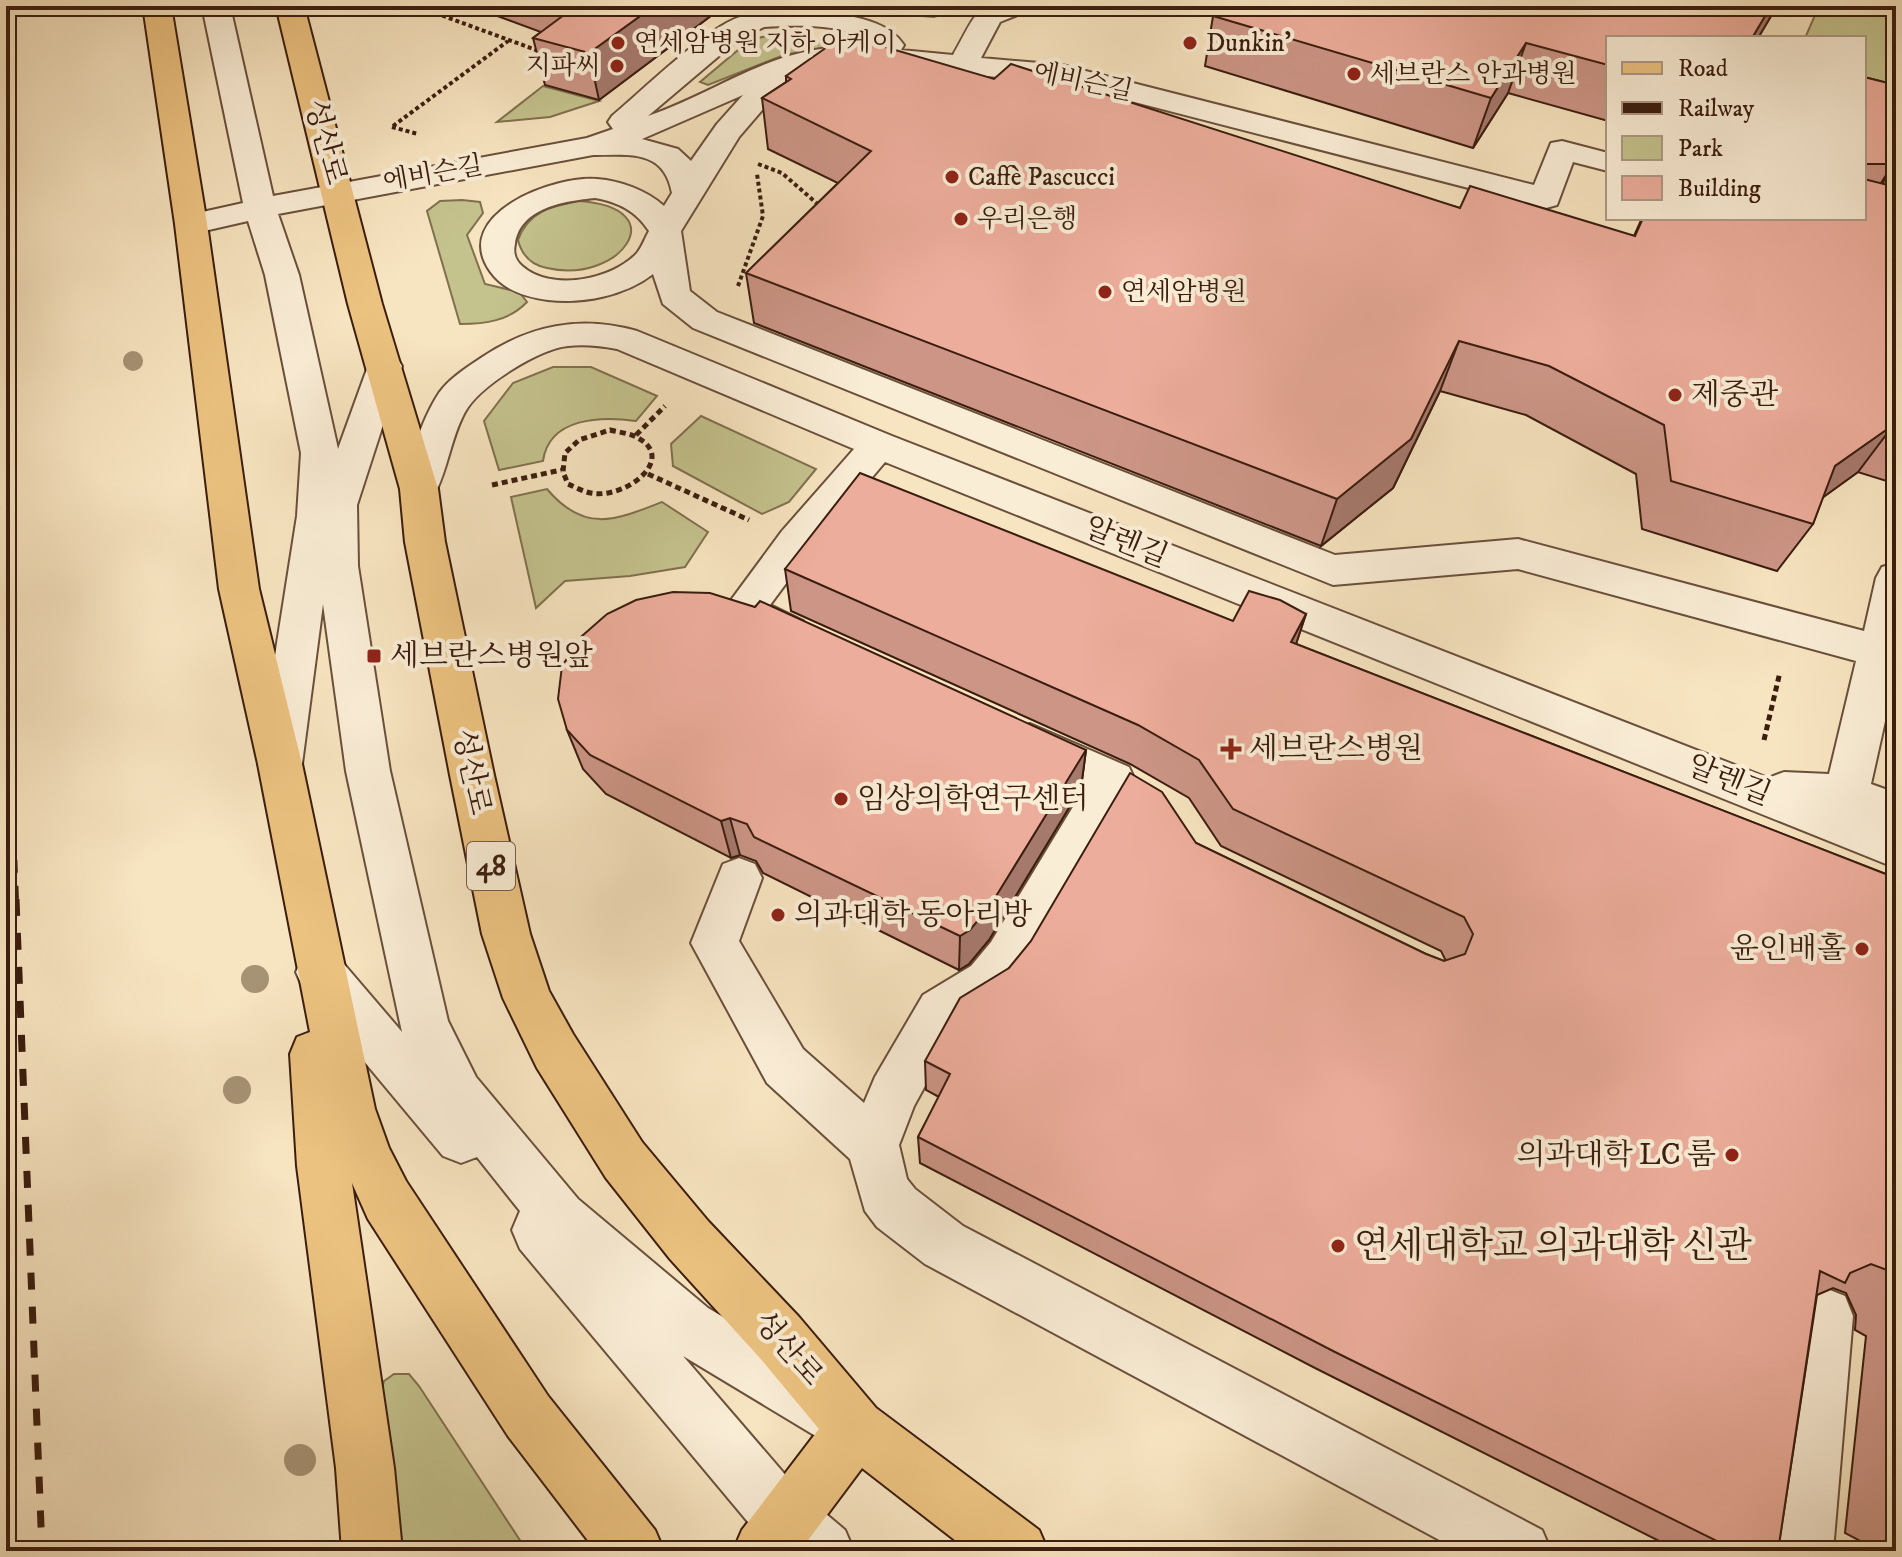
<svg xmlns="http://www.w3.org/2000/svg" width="1902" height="1557" font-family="'IM FELL DW Pica','Noto Serif KR',serif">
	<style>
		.green { fill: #c4c28d; stroke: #80704e; stroke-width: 2 }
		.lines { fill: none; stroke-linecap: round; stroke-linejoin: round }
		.minor-casing { stroke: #6a4f3b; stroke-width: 4 }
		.major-casing { stroke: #3b1d0f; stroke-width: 4 }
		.path-far1 { stroke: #3b1d0f; stroke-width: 4; stroke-dasharray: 4 3; stroke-linecap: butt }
		.path { stroke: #3b1d0f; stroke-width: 5; stroke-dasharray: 6 4; stroke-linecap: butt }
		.minor { fill: #faedd6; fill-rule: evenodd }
		.major { fill: #ecc280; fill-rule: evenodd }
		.rail-far1 { stroke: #3b1d0f; stroke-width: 6; stroke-dasharray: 13 13; stroke-linecap: butt }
		.rail { stroke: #3b1d0f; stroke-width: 7; stroke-dasharray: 17 17; stroke-linecap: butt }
		.tree { fill: #a69274 }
		.wall { fill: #cc9586; stroke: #3b1d0f; stroke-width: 2 }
		.shaded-wall { fill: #a6796d; stroke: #3b1d0f; stroke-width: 2 }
		.building { fill: #edad9c; stroke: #3b1d0f; stroke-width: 2 }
		.poi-dot { fill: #8f2418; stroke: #faedd6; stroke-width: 3 }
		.labels { text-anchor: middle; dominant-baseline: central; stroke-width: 8; stroke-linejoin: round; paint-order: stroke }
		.far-poi-label { font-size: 26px; fill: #3b1d0f; stroke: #faedd6; text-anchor: start }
		.far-street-label { font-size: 26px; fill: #3b1d0f; stroke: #faedd6 }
		.shield { fill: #faedd6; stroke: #745b4b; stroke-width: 2 }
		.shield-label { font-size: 28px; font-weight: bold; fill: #3b1d0f }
		.street-label { font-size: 30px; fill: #3b1d0f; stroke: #faedd6 }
		.poi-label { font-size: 30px; fill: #3b1d0f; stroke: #faedd6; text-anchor: start }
		.near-poi-label { font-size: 36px; fill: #3b1d0f; stroke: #faedd6; text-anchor: start }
	</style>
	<rect width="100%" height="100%" fill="#f7e4c0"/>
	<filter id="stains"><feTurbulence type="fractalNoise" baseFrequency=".0025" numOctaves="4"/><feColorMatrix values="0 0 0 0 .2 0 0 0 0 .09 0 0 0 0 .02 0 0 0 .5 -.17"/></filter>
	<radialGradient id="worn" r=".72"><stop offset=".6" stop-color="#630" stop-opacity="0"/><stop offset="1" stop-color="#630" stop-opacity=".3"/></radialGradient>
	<path class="green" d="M801,6h165l-32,11z
		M1819,6h77v119l-32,-9v-78h-59z
		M779,33l57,9v3l-52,10 -76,30 -8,-3 50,-42z
		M543,86l56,15 -49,16 -53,5z
		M462,200l18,2 3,11 -16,22 18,49 34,8 8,10c-18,19 -42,22 -67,22l-33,-113 13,-10z
		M579,201c98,7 40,84 -32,67 -16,-3 -25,-12 -29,-28 10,-28 33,-34 61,-39z
		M553,367h38l66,29 -21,25c-34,-5 -87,-4 -93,40l-44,9 -15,-49 29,-38z
		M701,416l115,53 -27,33 -27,12 -89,-48 -2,-22z
		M547,489c37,44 67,32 115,13l46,30 -23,35 -55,9 -65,5 -29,27 -25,-111z
		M394,1374h15l10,12 108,165h-124l-21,-163 2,-7z"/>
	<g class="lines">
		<defs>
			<path id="minor" d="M202,6h28l43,190 314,-58 26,-9 -5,-7 4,-6c31,-26 91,-85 125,-98 32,-13 70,-10 103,-4 25,5 50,10 64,31l-3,5 52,5c28,-49 18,-49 76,-49l-4,6 -25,10 -19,36 81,7 472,120 17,-42 11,-2 46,12v18l-35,-9 -16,43 -11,3 -485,-125 -199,-19 -36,1 -35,8 5,6 -33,30 -24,28 -58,94 9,60 27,21 618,243 183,-16 346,92 12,-53 6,-11 14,-4v109l-25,112 25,9v75l-1011,-406 -75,89 -40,54 33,16 6,11 -6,11 -14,5 -14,-5 -46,-21 -6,-11 59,-80 72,-82 -237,-100c-16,-3 -33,-5 -49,-3 -29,3 -89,40 -103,66 -15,27 -17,60 -33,87l-13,4 -13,-4 -6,-10c12,-32 20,-67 39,-96 11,-15 27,-25 42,-35 49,-33 99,-43 156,-27l255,105 876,342 16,-6 45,2 27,-113 -338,-92 -185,16 -640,-257 -30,-24 -10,-30c-28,22 -71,30 -105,26 -23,-3 -45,-10 -58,-29 -40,-57 65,-96 107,-92 24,2 49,11 67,27l8,-13c-8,-44 -43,-38 -79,-38l-315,59 21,61 39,174 33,-91 13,-4 13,4 5,8 -45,139 1,61 32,205 58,250 28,56 102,122 130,109 146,87 9,20 -9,20 -20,9 -20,-9 -131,-79 117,136 45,38 9,21h-76l-20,-17 -238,-285 -8,-19 8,-19 -43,-54 -16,6 -18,-7 -140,-168 -7,-16 7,-16 17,-6 17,6 65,76 -56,-261 -23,-167 -21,160 -7,13 -15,5 -15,-5 -7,-13 39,-248 4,-63 -36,-178 -17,-54 -57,13 -11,-3 -5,-7 5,-7 63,-14zM764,27c33,-2 88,-5 113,21 -98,-9 -145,38 -229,68l91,-77zM743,95l-26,29 -26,37 -13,-12 -36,-10zM595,198c23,4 41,13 54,33 -4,7 -7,16 -12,22 -25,27 -86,39 -115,13 -7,-6 -9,-14 -7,-22 5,-37 51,-43 80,-46z
				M1030,724l99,43 6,13 -110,192 -20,26 -48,29 -43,79 -15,39 8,34 8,10 48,37 579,304 9,21h-91l-535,-287 -48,-37 -12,-16 -15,-52 -83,-76 -76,-140 32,-79 16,-6 16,6 7,14 -23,63 64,108 61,54 11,-26 48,-82 48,-29 20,-24 94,-155 -70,-32 -7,-13 7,-13z
				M1825,1288l20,8 8,20 -20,235h-60l24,-235 8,-20z"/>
			<path id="major" d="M143,6h28l36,218 52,365 43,175 73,345 14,39 17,33 142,215 107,134 9,21h-68l-88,-115 -140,-217 -16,-36 42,285 8,83h-60l-6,-83 -39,-302 -7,-112 7,-17 13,-5 -52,-268 -39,-175 -44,-365z
				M276,6h28l78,298 56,185 7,53 49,233 36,159 19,57 24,43 69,108 66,79 91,96 77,91 163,122 9,21h-79l-107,-83 -62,83h-67l9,-21 77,-101 -60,-72 -89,-98 -64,-81 -69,-110 -34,-70 -21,-64 -32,-159 -45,-233 -5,-53 -52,-185z"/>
		</defs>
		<use href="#minor" class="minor-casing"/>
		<use href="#major" class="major-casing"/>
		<path class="path-far1" d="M416,6l123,45
			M47,15l35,-6
			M393,126l115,-85
			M392,127l26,7
			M758,164l24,9 39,34
			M738,286l25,-70 -6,-42"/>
		<path class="path" d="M610,430c8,2 17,3 24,6 47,21 -9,64 -43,57 -7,-1 -16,-6 -23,-9l-5,-12 2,-19 14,-13z
			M636,435l29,-29
			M648,474l101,46
			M492,485l69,-15
			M1764,740l16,-68"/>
		<use href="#minor" class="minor"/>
		<use href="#major" class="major"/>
		<path class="rail-far1" d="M6,652l10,249"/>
		<path class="rail" d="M16,899l26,652"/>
	</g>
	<g class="tree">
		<circle cx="133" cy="361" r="10"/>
		<circle cx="255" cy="979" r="14"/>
		<circle cx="237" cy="1090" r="14"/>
		<circle cx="300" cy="1460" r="16"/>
	</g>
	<path class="wall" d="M470,6h241l1,9 -113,85 -54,-15 -12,-47 8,-6z
		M1222,6h555l-19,32h-150v83l-100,-28 -35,55 -268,-82 8,-50z
		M786,76l208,3 466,129 174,28 8,-18h222v-141l32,8v399l-38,-12 -35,25 -10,27 -36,47 -135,-42 -6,-55 -110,-59 -86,-24 -47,97 -72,58 -567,-223 -8,-50 92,-90 -70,-34 -6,-51 24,-16z
		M785,569l448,52 73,-7 -10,30 600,234v673h-17l-34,-18 21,-197 -11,-6 1,-15 -10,-22 -13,-5 -16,7 -39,256h-99l-364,-183 -395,-205 -2,-26 21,-40 -13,-7 -1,-29 84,-93 187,-125 230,111 18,7h2l-5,-10 -220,-105 -32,-48 -59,-34 -339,-153z
		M567,730l519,20 -5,38 -92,152 -20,24 -10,6 -196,-97 -7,-12 -16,-6 -9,3 -125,-64 -23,-25z"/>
	<path class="shaded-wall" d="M654,6h57l1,9 -113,85 -10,-47z
		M1771,6h6l-19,32h-6z
		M1526,43l-18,50 -35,55 18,-50z
		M1896,162l-32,51v-3l29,-46z
		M1459,341l-19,50 -47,97 -72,58 16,-47z
		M1895,423l-37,49 -58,42 35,-48z
		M1306,614l-14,42 -1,-14z
		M1086,750l-5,38 -92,152 -20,24 -10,6 1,-34z
		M730,818l10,37 -9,3 -10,-37z"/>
	<path class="building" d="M576,6h78l-65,47 -56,-15z
		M1222,6h549l-19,32h-144v27l-82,-22 -35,55 -278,-82z
		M844,35l150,44 17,-15 449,144 10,-22 165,50 8,-18h221v-39l32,8v236l-61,43 -22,58 -142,-43 -7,-56 -115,-59 -90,-25 -48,98 -74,60 -591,-226 125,-122 -109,-53 29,-19 -5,-3z
		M1864,77l32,8v77l-3,2h-29z
		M860,473l373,148 16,-30 31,9 26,14 -15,28 605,236v397l-1,-2 -24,-9 -21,9 -5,10 -25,-12 -42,280h-41l-402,-199 -417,-215 32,-63 -25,-13 35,-63 49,-30 22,-27 99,-168 32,19 34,51 230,111 18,7 21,-7 8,-20 -9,-17 -231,-108 -34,-49 -61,-35 -353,-156z
		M673,592l37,1 45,14 5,-6 326,149 -96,156 -20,24 -10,6 -206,-99 -7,-13 -17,-6 -9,3 -131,-66 -23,-25 -9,-31 4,-33 20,-30 25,-22 29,-14z"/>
	<g class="poi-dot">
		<circle cx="618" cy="43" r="8"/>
		<circle cx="1190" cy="43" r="8"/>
		<circle cx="617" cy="66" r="8"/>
		<circle cx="1354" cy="74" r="8"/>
		<circle cx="952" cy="177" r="8"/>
		<circle cx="961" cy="219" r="8"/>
		<circle cx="1105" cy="292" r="8"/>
		<circle cx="1675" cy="395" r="8"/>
		<rect x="366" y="648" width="16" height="16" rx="4"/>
		<path d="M1227 737h8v8h8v8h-8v8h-8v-8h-8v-8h8z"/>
		<circle cx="841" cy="799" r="8"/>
		<circle cx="778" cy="915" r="8"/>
		<circle cx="1862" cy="949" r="8"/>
		<circle cx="1732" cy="1155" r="8"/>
		<circle cx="1338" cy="1246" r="8"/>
	</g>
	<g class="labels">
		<g class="far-poi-label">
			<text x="634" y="43">연세암병원 지하 아케이</text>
			<text x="1206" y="43">Dunkin'</text>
			<text x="601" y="66" text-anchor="end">지파씨</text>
			<text x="1370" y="74">세브란스 안과병원</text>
			<text x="968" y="177">Caffè Pascucci</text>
			<text x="977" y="219">우리은행</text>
			<text x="1121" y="292">연세암병원</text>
		</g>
		<g class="far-street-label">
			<text transform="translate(1083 82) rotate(12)">에비슨길</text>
			<text transform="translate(433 174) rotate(-10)">에비슨길</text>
		</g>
		<rect class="shield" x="467" y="842" width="48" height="48" rx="6"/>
		<g class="shield-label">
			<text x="491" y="866">48</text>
		</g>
		<g class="street-label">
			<text transform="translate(325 142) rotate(75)">성산로</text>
			<text transform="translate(1126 543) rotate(22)">알렌길</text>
			<text transform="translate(471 772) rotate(78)">성산로</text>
			<text transform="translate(1729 781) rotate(22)">알렌길</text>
			<text transform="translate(788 1349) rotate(49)">성산로</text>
		</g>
		<g class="poi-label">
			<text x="1691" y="395">제중관</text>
			<text x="390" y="656">세브란스병원앞</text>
			<text x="1249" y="749">세브란스병원</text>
			<text x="857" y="799">임상의학연구센터</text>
			<text x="794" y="915">의과대학 동아리방</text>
			<text x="1846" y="949" text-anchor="end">윤인배홀</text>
			<text x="1716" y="1155" text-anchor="end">의과대학 LC 룸</text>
		</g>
		<g class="near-poi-label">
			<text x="1354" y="1246">연세대학교 의과대학 신관</text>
		</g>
	</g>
	<rect width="1902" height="1557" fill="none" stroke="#f7e4c0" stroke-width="32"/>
	<rect x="8" y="8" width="1886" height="1541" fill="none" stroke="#3b1d0f" stroke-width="4"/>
	<rect x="16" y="16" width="1870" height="1525" fill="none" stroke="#3b1d0f" stroke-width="2"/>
	<rect x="1606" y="36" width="260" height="184" fill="#faedd6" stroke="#ae9a86" stroke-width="2"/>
	<rect x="1622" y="62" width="40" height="12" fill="#ecc280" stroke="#ae9a86" stroke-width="2"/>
	<text x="1678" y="76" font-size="24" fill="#3b1d0f">Road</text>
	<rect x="1622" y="102" width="40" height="12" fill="#3b1d0f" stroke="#ae9a86" stroke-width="2"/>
	<text x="1678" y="116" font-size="24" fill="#3b1d0f">Railway</text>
	<rect x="1622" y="136" width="40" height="24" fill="#c4c28d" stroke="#ae9a86" stroke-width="2"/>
	<text x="1678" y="156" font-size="24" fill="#3b1d0f">Park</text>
	<rect x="1622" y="176" width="40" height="24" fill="#edad9c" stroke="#ae9a86" stroke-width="2"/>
	<text x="1678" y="196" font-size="24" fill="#3b1d0f">Building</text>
	<rect width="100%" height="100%" filter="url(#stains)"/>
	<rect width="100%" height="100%" fill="url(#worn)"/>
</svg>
